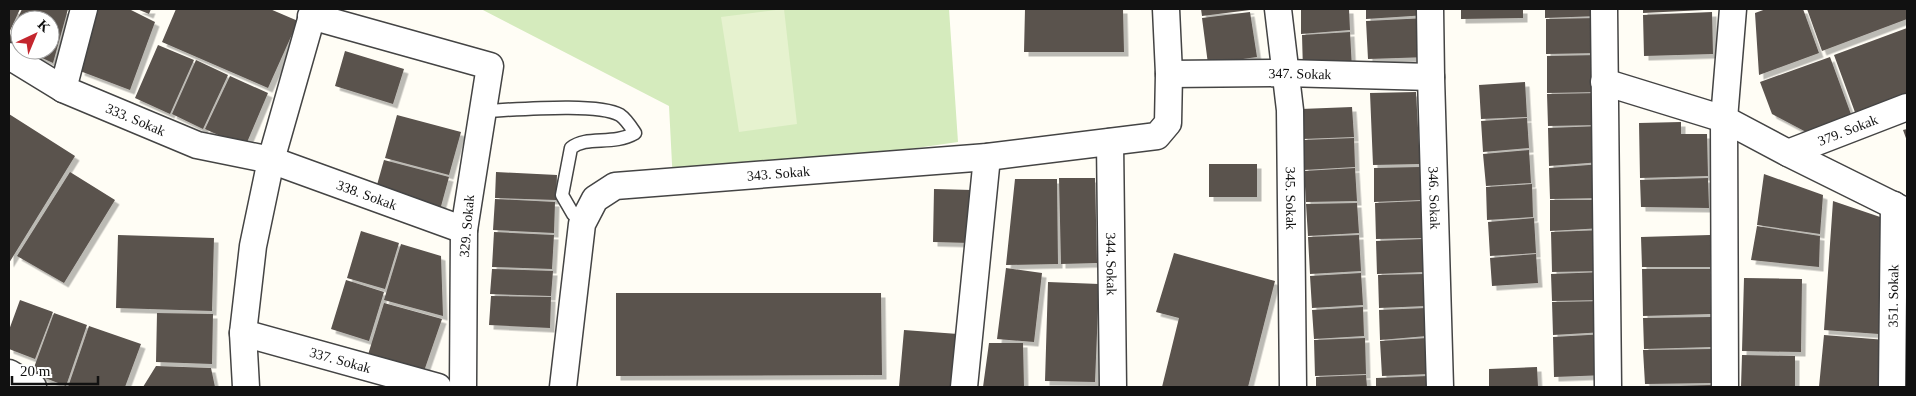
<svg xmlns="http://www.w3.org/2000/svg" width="1916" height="396" font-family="'Times New Roman',serif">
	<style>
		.park { fill: #d5ebbd }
		.pitch { fill: #e6f2cf }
		.building { fill: #5a524d; filter: url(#shadow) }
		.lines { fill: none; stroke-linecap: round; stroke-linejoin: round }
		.lane-casing { stroke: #444; stroke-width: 15 }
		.street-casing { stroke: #444; stroke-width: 29 }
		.lane { stroke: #fff; stroke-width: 12 }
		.street { stroke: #fff; stroke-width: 26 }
		.labels { text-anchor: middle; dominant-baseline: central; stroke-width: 5; stroke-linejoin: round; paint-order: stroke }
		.street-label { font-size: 14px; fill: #111; stroke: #fff }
	</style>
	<defs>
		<filter id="shadow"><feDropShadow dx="4.5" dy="4.5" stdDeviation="0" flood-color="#0004"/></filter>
	</defs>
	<rect width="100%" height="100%" fill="#fffdf5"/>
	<path class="park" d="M481,9h468l9,133 -285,41 -4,-77z"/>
	<path class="pitch" d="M784,9l13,115 -58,8 -18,-115z"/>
	<path class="building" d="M9,9h11l-11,24z
		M22,9h46l-15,54 -28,-13h25v-30h-30v28l-11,-6v-4z
		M92,9h37l26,13 -25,68 -50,-19z
		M137,9h14l-2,5z
		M176,9h94l28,12 -30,67 -106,-46z
		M1025,9h98l1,43h-100z
		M1201,9h48l1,1 -48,6z
		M1301,9h48l1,21 -49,4z
		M1366,9h60l1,6 -61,4z
		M1461,9h62v9l-62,1z
		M1545,9h53v7l-53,2z
		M1643,9h61v1l-61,3z
		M1766,9h37l16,44 -60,22 -4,-62z
		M1807,9h100v10l-85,32z
		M1250,12l7,45 -49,7 -6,-46z
		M1712,12l1,42 -69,2 -1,-41z
		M1427,18l2,39 -61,2 -2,-38z
		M1598,18l1,35 -53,1v-35z
		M1907,28v69l-51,18 -22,-60z
		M1350,32l2,37 -49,2 -1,-36z
		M158,45l36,15 -24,54 -35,-16z
		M345,51l59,18 -11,35 -58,-18z
		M1599,55l1,37 -53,1v-37z
		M1830,57l22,60 -44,16 -36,-19 -12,-32z
		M196,60l32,15 -25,54 -31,-15z
		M230,76l38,17 -23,54 -40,-18z
		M1525,82l2,35 -46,2 -2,-34z
		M1416,92l4,72 -47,1 -3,-72z
		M1600,93l1,32 -53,1 -1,-32z
		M1352,107l2,30 -51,2 -2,-30z
		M9,114l66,42 -66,107z
		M397,115l64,17 -12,43 -64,-17z
		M1527,118l2,30 -46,4 -2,-31z
		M1681,122v12h26l1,42 -68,2 -1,-55z
		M1601,126v36l-52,4 -1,-38z
		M1907,129v12l-4,-11z
		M1354,138l1,29 -51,3 -1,-30z
		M1529,150l2,33 -45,3 -3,-32z
		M384,160l65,17 -9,33 -65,-18z
		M1209,164h48v33h-48z
		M1602,164v34l-52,1 -1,-31z
		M1420,167l1,33 -47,2v-34z
		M1355,168l2,33 -51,1 -2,-31z
		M70,172l45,28 -51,83 -47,-27z
		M496,172l61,3 -1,25 -61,-2z
		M1764,174l59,21 -3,39 -63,-9z
		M1059,178h36l2,85 -36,1z
		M1708,178l1,30 -68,-1 -1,-27z
		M1015,179h42l1,85 -52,1z
		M1532,184l1,33 -46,3 -1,-33z
		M934,189l38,1 -1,53 -38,-1z
		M495,199l60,3 -1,31 -61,-3z
		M1550,200h52l1,28 -53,3z
		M1421,201l2,37 -47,1 -1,-36z
		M1833,201l53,18 -7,115 -55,-4z
		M1357,203l2,30 -51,3 -2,-32z
		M1534,218l2,35 -46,3 -2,-34z
		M1757,226l63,10 -1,31 -68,-7z
		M1603,230l1,41 -52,1 -1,-40z
		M361,231l38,12 -14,46 -38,-11z
		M494,232l60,3 -2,34 -60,-2z
		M118,235l96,3 -2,73 -96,-3z
		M1359,235l2,36 -51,3 -2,-37z
		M1710,235v32h-68l-1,-30z
		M1423,239l1,33 -47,2 -1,-33z
		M401,244l40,12 2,60 -59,-16z
		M1174,253l101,28 -27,106h-86l17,-69 -23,-6z
		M1536,254l2,29 -46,3 -2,-28z
		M1006,268l36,5 -8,69 -37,-3z
		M492,269l61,2 -2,25 -61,-2z
		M1642,269h68l1,45 -68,2z
		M1604,272l1,28 -53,1 -1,-27z
		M1361,273l2,32 -51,3 -2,-32z
		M1424,274l2,32 -47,2 -1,-33z
		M1744,278l58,1 -1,73 -59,-1z
		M346,280l38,12 -15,49 -38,-12z
		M1048,282l51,2 -4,98 -50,-1z
		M616,293h265l1,82 -266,1z
		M491,296l60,1 -1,31 -61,-3z
		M20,300l33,12 -18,47 -26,-10v-19z
		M1605,301v31l-52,3 -1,-33z
		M384,303l58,16 -19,55 -56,-16z
		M1363,307l1,29 -50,3 -2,-29z
		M1426,308l1,28 -47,4 -1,-30z
		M54,313l33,12 -21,61 -34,-13z
		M157,313l56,1 -1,50 -56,-2z
		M1711,317l1,30 -68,2 -1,-31z
		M89,326l52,18 -16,43h-57z
		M904,330l54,4 -5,53h-54z
		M1606,334l1,41 -53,2 -1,-40z
		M1824,335l62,5 -3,47h-64z
		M1365,338l1,36 -51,2 -1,-36z
		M1427,338l2,36 -47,2 -2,-35z
		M989,343h34l1,44h-41z
		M1712,349l1,34 -68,1 -2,-34z
		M1742,355l53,1v31h-54z
		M156,366l55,2 4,19h-72z
		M1537,367l1,20h-49v-18z
		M1366,375l1,12h-51v-10z
		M1428,376l1,11h-53v-9z
		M1712,385v2h-35v-1z"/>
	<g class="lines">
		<defs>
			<path id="lane" d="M483,111c29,-1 115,-9 137,4 6,4 11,12 15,18 -22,13 -48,2 -64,15l-9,47 11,19 9,10"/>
			<g id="street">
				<path id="s1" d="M1278,9l12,101 3,277"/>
				<path id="s2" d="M1430,9l1,68 9,310"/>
				<path d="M1604,9l4,378"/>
				<path d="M311,16l179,50 -26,164 -1,157"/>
				<path id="s3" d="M9,56l54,33 134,56 74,15 193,70"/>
				<path id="s4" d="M1169,74l116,-1 146,4"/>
				<path d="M1604,82l120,37 64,34 119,59"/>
				<path d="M63,89l21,-80"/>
				<path id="s5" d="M1110,142l3,245"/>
				<path id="s6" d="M1788,153l119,-46"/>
				<path id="s7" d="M243,333l195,54"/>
				<path d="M9,373l24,14"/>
				<path d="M246,387l-3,-54 10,-87 18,-86 43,-151"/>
				<path id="s8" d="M563,387l19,-163 13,-25 20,-13 372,-29 170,-21 11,-13 1,-49 -3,-65"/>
				<path d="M964,387l23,-230"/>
				<path d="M1725,387l-1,-268 9,-110"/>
				<path id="s9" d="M1892,387l2,-182"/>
			</g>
		</defs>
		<use href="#lane" class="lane-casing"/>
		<use href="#street" class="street-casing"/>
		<use href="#lane" class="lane"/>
		<use href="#street" class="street"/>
	</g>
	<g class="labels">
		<g class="street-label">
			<text stroke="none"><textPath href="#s4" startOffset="131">347. Sokak</textPath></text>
			<text stroke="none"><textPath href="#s3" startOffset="142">333. Sokak</textPath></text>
			<text stroke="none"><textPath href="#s6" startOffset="64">379. Sokak</textPath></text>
			<text stroke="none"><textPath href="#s8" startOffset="380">343. Sokak</textPath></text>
			<text stroke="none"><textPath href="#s3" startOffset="386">338. Sokak</textPath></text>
			<text stroke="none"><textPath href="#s1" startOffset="190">345. Sokak</textPath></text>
			<text stroke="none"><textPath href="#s2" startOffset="189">346. Sokak</textPath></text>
			<text transform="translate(467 226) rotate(-85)">329. Sokak</text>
			<text stroke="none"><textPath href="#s5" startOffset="122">344. Sokak</textPath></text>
			<text stroke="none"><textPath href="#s9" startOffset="91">351. Sokak</textPath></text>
			<text stroke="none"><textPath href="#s7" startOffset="101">337. Sokak</textPath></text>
		</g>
	</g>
	<rect width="1916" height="396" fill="none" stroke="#111111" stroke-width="20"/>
	<g transform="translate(35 35) rotate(44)"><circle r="24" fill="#ffffff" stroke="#a0a0a0"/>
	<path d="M0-4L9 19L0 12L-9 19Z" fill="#c4262e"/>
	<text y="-8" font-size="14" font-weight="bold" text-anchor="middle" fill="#111111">K</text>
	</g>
	<path d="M12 376v8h86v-8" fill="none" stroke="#111111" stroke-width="2.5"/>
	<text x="20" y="376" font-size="15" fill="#111111" stroke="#ffffff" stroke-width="4" paint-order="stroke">20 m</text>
</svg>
